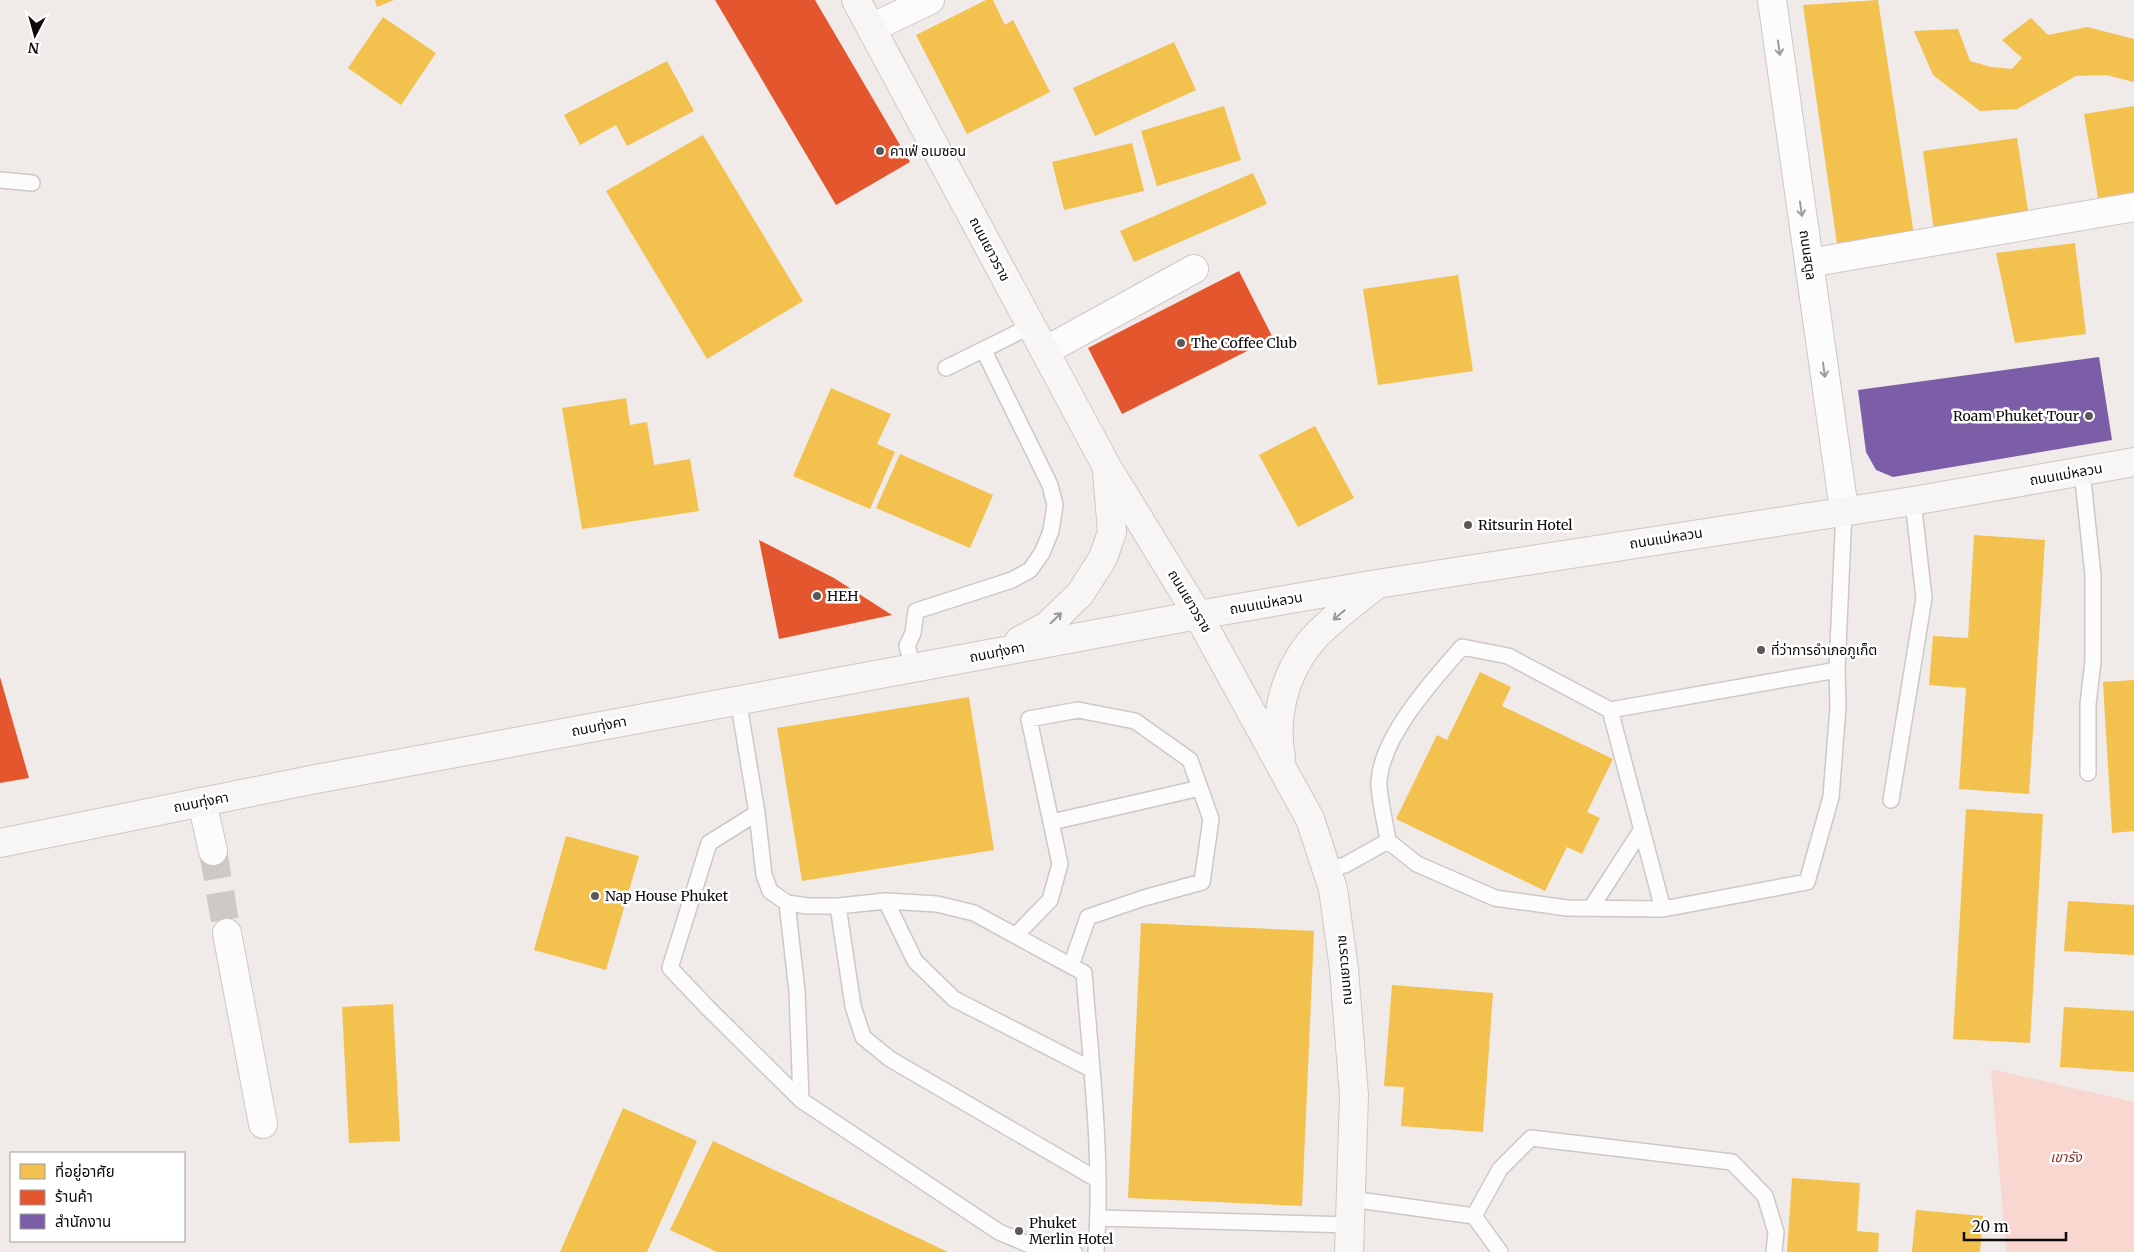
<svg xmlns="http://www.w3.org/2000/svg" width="2134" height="1252" font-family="Merriweather,'Noto Sans Thai',serif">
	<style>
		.green { fill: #f8d7d1 }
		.homes { fill: #f2c14e }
		.shops { fill: #e4572e }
		.offices { fill: #7b5ea7 }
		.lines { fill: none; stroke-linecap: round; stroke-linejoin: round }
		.street-tunnel { stroke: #cec8c7; stroke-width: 28; stroke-dasharray: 28 14; stroke-linecap: butt }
		.lane-casing { stroke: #cdc8c7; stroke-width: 18 }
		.street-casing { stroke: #cdc8c7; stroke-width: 30 }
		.secondary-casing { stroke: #cdc8c7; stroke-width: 30 }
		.lane { stroke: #fdfcfc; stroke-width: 15 }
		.street { stroke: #fdfcfc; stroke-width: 28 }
		.secondary { stroke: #f8f5f5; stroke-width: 28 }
		.oneway { stroke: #9d9b9b }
		.oneway2 { stroke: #9a9797 }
		.poi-dot { fill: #5d5858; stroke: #fff; stroke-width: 2 }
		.labels { text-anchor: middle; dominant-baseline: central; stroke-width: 5; stroke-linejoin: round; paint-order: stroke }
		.poi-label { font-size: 14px; fill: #0e0a0a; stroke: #fff; text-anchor: start }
		.street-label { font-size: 14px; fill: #0e0a0a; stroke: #fff }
		.park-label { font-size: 14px; font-style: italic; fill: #8c2d25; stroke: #fff }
	</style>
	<rect width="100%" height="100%" fill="#f0eae8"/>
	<path class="green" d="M1991,1069l143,33v150h-128z"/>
	<path class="homes" d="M375,0h19l-17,7z
		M986,0h7l12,25 8,-5 37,72 -83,42 -51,-99z
		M1878,0l36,235 -77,9 -34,-239z
		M383,17l53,36 -35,52 -53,-37z
		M2031,18l17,17 39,-8 47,12v43l-28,-7 -30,1 -59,33 -37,2 -47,-36 -19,-44 44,-2 12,32 21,6 21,2 10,-11 -20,-18z
		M1174,42l22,48 -101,46 -22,-48z
		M667,61l27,50 -67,35 -11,-21 -36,20 -16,-30z
		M1224,106l17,54 -84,26 -16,-55z
		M2134,106v86l-36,6 -14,-84z
		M703,135l100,166 -96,58 -101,-168z
		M2017,138l12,79 -95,14 -11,-80z
		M1132,143l12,48 -80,19 -12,-48z
		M1253,173l14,31 -133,58 -14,-31z
		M2075,243l11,91 -71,9 -19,-90z
		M1458,275l15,96 -95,14 -15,-96z
		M831,388l60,26 -14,30 18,8 -25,57 -77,-33z
		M626,398l4,27 17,-3 7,43 36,-6 9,52 -117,18 -20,-121z
		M1315,426l39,72 -56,29 -39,-72z
		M900,454l93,41 -23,53 -94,-40z
		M1974,535l71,5 -16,254 -70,-5 7,-101 -37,-3 4,-49 35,2z
		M1480,672l31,15 -9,19 111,53 -26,53 13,6 -18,36 -15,-7 -22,44 -149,-72 41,-84 10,5z
		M2134,680v151l-22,2 -9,-151z
		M969,697l25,153 -192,31 -25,-153z
		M1966,809l77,5 -13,229 -77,-4z
		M566,836l73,20 -33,114 -72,-20z
		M2068,901l66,4v50l-70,-4z
		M1141,923l173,8 -12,275 -174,-8z
		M1392,985l101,8 -10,139 -82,-6 3,-39 -20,-1z
		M393,1004l7,137 -51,2 -7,-136z
		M2064,1007l70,4v61l-74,-5z
		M623,1108l74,33 -50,111h-87z
		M713,1141l235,111h-231l-47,-22z
		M1792,1178l68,5 -3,48 22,2 -1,19h-91z
		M1916,1210l67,6 -3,36h-68z"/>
	<path class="shops" d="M715,0h100l95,162 -74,43z
		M1239,271l34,67 -151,76 -34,-66z
		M759,540l75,38 58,37 -113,24z
		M0,677l29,101 -29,5z"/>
	<path class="offices" d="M2099,357l13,83 -219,37 -17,-7 -10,-18 -8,-62z"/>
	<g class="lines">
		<path class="street-tunnel" d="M213,851l14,82"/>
		<defs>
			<path id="lane" d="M0,180l32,3
				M946,368l85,-42
				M2082,471l11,104v86l-5,43v69
				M914,669l-7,-23 6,-13 3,-22 96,-31 18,-10 12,-17 9,-22 4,-26 -5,-20 -66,-134
				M738,699l19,114 7,62 6,16 17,12 21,3h30l48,-5 51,3 37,9 110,60c7,93 19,186 12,279
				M1610,710l53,199 144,-27 24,-85 7,-90 -1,-37 7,-160
				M1891,800l33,-202 -11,-97
				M757,813l-48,30 -39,125 38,40 93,92 198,132 31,13 44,7
				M1052,822l148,-34
				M1326,869l19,-4 43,-24
				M886,901l29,60 39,38 137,70
				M787,903l10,88 4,109
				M838,906l15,100 10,31 27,22 208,121
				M1591,908l51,-79
				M1663,909l-96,-1 -72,-10 -78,-34 -29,-23c-2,-15 -10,-47 -9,-60 3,-45 54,-101 83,-134l46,9 102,54 227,-40
				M1016,935l34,-35 10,-36 -31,-145 49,-9 57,11 55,39 21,59 -9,63 -58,16 -56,19 -17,49
				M1351,1199l123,17 26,36
				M1474,1216l26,-47 31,-31 201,24 33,34 11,36 -2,20
				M1098,1218l252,7"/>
			<path id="street" d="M1772,0l72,510
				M871,28l59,-28
				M1809,263l325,-56
				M1045,351l149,-82
				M202,802l11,49
				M227,933l36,191"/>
			<path id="secondary" d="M856,0l251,467 91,148 112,204 23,70 11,80 10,127 -5,156
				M1019,641l28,-15 33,-32 23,-36 9,-26 -5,-61
				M1281,757c-9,-47 8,-98 44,-130 16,-15 34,-28 51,-42
				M0,843l316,-64 882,-164 179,-31 536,-83 221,-39"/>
		</defs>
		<use href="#lane" class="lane-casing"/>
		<use href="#street" class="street-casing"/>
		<use href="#secondary" class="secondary-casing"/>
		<use href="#lane" class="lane"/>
		<use href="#street" class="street"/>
		<use href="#secondary" class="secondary"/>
	</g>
	<defs><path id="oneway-shaft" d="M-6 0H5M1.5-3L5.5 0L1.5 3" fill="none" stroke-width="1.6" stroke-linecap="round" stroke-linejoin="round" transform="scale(1.25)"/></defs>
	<g class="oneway">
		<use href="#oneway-shaft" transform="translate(1779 48) rotate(82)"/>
		<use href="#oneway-shaft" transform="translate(1801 209) rotate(82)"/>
		<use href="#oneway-shaft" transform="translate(1824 370) rotate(82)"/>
	</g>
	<g class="oneway2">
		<use href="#oneway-shaft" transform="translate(1339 615) rotate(140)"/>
		<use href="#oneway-shaft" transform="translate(1056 618) rotate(-44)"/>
	</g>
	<g class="poi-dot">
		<circle cx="880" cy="151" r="5"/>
		<circle cx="1181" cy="343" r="5"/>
		<circle cx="2089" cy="416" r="5"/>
		<circle cx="1468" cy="525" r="5"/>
		<circle cx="817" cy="596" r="5"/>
		<circle cx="1761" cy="650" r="5"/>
		<circle cx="595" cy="896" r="5"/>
		<circle cx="1019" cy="1231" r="5"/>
	</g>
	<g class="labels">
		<g class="poi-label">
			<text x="890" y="151">คาเฟ่ อเมซอน</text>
			<text x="1191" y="343">The Coffee Club</text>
			<text x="2079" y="416" text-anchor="end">Roam Phuket Tour</text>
			<text x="1478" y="525">Ritsurin Hotel</text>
			<text x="827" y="596">HEH</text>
			<text x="1771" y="650">ที่ว่าการอำเภอภูเก็ต</text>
			<text x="605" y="896">Nap House Phuket</text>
			<text x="1029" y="1223">Phuket<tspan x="1029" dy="16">Merlin Hotel</tspan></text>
		</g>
		<g class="street-label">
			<text transform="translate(990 249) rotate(62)">ถนนเยาวราช</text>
			<text transform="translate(1808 255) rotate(82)">ถนนสตูล</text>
			<text transform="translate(2066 474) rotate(-10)">ถนนแม่หลวน</text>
			<text transform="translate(1666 538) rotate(-9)">ถนนแม่หลวน</text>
			<text transform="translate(1190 601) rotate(59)">ถนนเยาวราช</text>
			<text transform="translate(1266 603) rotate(-10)">ถนนแม่หลวน</text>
			<text transform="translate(997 652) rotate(-11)">ถนนทุ่งคา</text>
			<text transform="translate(599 726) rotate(-11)">ถนนทุ่งคา</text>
			<text transform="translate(201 802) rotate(-11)">ถนนทุ่งคา</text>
			<text transform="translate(1344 970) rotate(-95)">ถนนเยาวราช</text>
		</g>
		<g class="park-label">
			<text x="2066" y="1157">เขารัง</text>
		</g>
	</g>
	<rect x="10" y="1152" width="175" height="90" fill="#ffffff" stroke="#9f9d9d"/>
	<rect x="20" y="1164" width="25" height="15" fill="#f2c14e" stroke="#9f9d9d"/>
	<text x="55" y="1177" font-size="15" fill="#0e0a0a">ที่อยู่อาศัย</text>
	<rect x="20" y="1190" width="25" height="15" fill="#e4572e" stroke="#9f9d9d"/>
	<text x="55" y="1202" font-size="15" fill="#0e0a0a">ร้านค้า</text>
	<rect x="20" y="1214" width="25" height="15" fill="#7b5ea7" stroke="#9f9d9d"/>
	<text x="55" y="1227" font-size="15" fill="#0e0a0a">สำนักงาน</text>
	<g transform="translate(35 35) rotate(186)" stroke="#ffffff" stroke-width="4" paint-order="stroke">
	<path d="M0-4L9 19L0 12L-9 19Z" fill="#0e0a0a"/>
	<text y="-8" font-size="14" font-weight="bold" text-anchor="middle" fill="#0e0a0a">N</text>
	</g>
	<path d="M1964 1232v8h102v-8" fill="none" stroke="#0e0a0a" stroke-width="2.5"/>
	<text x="1972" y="1232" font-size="15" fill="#0e0a0a" stroke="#ffffff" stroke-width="4" paint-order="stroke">20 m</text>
</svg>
